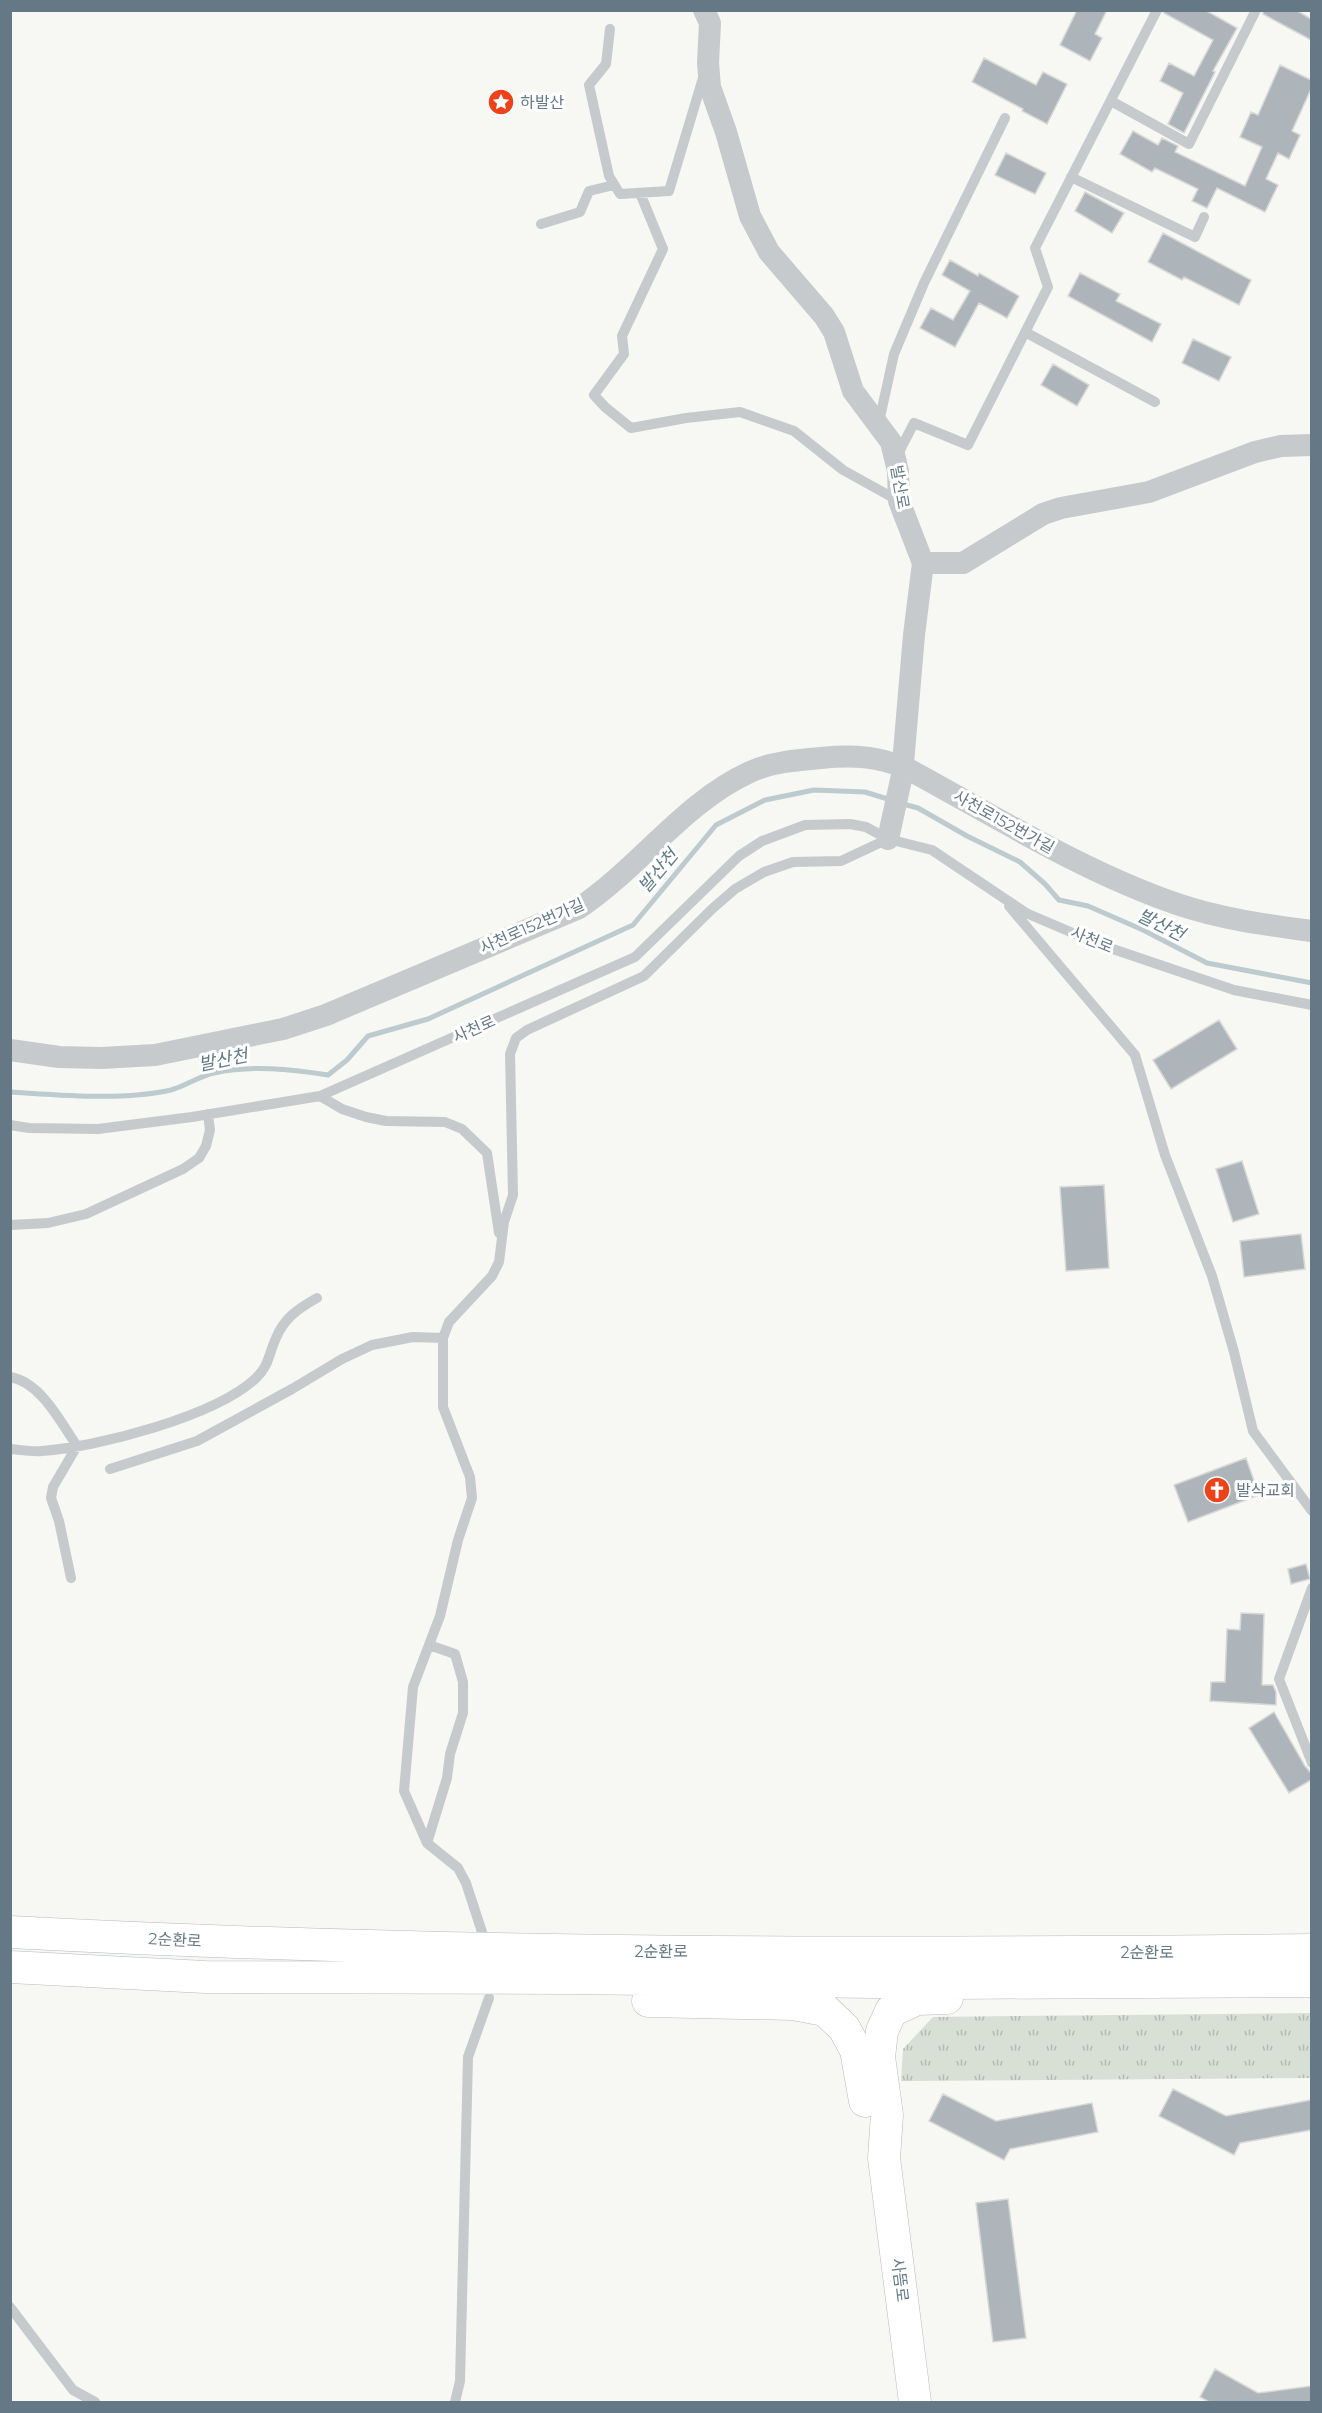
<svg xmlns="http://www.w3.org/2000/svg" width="1322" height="2413" font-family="Montserrat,'Noto Sans KR',sans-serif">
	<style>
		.grass { fill: url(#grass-tufts) }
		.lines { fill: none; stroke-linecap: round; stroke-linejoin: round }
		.stream { stroke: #bdcace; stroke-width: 5 }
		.building { fill: #adb5bb; stroke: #d8d8d6; stroke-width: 1.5 }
		.secondary-casing { stroke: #b6bcc0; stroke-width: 33 }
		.lane { stroke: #c6cacd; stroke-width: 10 }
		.street { stroke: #c6cacd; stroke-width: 22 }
		.secondary { stroke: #fff; stroke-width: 32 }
		.labels { text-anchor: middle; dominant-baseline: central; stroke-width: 6; stroke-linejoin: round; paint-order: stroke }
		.poi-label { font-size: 16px; fill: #647886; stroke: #fff; text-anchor: start }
		.street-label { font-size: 16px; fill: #647886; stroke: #fff }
		.water-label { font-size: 18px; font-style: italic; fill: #5f7b83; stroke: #fff }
	</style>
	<defs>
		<pattern id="grass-tufts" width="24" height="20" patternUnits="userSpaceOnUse" patternTransform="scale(1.5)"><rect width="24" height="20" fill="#d8dfd4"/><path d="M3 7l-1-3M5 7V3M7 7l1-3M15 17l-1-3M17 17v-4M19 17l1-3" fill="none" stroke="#b3bab2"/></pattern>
	</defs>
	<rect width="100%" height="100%" fill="#f7f7f3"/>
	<path class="grass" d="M1311,2013v65l-410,3 2,-32 30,-32z"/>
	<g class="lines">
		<path class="stream" d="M903,804l15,4 49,28 53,26 25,22 14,16 29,6 55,24 64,33 105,20
			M10,1092c50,3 112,9 161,-2 15,-4 28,-14 43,-17 38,-8 76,-4 114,2l19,-15 21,-24 60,-17 205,-94 83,-100 49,-25 49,-10 51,2 26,8"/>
	</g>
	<path class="building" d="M1077,10h30l-12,24 7,4 -12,23 -30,-16z
		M1164,10h41l32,18 -24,43 2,1 -31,61 -16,-9 15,-31 -23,-12 9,-18 25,13 19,-36 -49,-27z
		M1263,10h33l15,9v21l-48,-26z
		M984,58l52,27 7,-13 24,12 -20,40 -25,-13 1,-2 -51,-27z
		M1280,65l31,15v9l-19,42 8,4 -11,24 -11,-6 -12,26 12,6 -13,27 -48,-24 -10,20 -15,-7 6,-12 -43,-21 -3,4 -32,-18 13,-23 25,14 4,-7 16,8 -3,6 70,34 17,-39 -22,-10 11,-25 7,3z
		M1006,153l40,20 -11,21 -40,-19z
		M1085,192l39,21 -12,20 -37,-22z
		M1163,233l88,47 -12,25 -55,-28 -2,3 -34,-18z
		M950,260l28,16 1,-3 40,23 -12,22 -28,-15 -24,44 -35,-19 11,-20 22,12 17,-29 -28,-16z
		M1080,273l40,21 -4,7 45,23 -9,18 -84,-46z
		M1193,339l38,18 -12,24 -37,-18z
		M1053,364l36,21 -12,21 -36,-21z
		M1219,1020l18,29 -66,40 -18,-29z
		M1242,1161l17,53 -26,8 -17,-53z
		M1104,1185l5,83 -43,3 -6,-84z
		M1301,1234l4,35 -61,8 -4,-36z
		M1246,1458l13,37 -71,27 -14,-37z
		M1306,1564l4,15 -19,5 -3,-15z
		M1241,1613l23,1 -2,71h11l3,7v13l-66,-4 1,-19h14l2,-53 13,1z
		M1274,1712l31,54 6,7v7l-22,13 -40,-65z
		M1173,2089l53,27 85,-16v30l-71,13 -6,12 -75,-39z
		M943,2094l53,27 96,-18 6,29 -88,17 -6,11 -75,-39z
		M1008,2199l18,139 -33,4 -17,-139z
		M1215,2369l43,24 53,-7v17h-100l-11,-6z"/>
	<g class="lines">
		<defs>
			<path id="secondary" d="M10,1932c434,23 868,23 1302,18
				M10,1967l195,10 365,1 379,5 363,-2
				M648,2001l145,3 32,6 19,18 12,22 9,51
				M915,2402l-31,-244 3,-43 -8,-58 3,-26 9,-20 26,-12 30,-1"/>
		</defs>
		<use href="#secondary" class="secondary-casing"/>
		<path class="lane" d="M610,29l-4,35 -17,21 20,91 11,18 49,-3 34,-113
			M1111,101l78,43 67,-134
			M1071,177l124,60 9,-20
			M640,193l23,56 -41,87 2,18 -30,41 11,12 26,21 55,-10 54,-6 54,19 49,39 56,31
			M541,224l39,-12 9,-21 25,-6
			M1025,332l130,70
			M879,422l15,-68 30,-71 81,-165
			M897,456l17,-33 54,22 80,-158 -13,-39 122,-238
			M1009,906l126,149 30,100 47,121 22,76 19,79 59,80
			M320,1096l22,13 24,8 20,4 59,1 17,7 25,24 12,80
			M10,1125l19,3 69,1 94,-12 128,-21 315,-139 104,-101 23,-15 43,-16 45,-1 16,3 22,12 44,11 94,63 75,32 133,45 78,15
			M10,1225l38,-2 38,-9 97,-45 16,-11 7,-12 4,-16 -2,-16
			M10,1377c31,5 51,46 67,69l-24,41 -2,11 8,23 12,57
			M10,1449c11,1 22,3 32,2 56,-4 174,-35 214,-73 13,-12 13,-25 20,-40 8,-20 23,-30 41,-40
			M110,1469l87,-28 95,-52 50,-30 30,-14 41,-8 30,1
			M1312,1588l-33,91 33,84
			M427,1843l20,-65 3,-24 13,-41v-31l-8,-28 -26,-9
			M483,1935l-17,-52 -8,-15 -31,-25 -23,-52 9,-104 27,-71 18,-76 14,-42 -2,-21 -27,-70v-69l6,-16 43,-46 7,-14 5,-40 9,-27 -3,-141 6,-16 11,-8 117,-54 68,-67 23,-20 29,-17 29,-10 48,-1 47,-22
			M10,2307l63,83 22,12
			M455,2402l5,-21 8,-324 21,-59"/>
		<path class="street" d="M704,10l6,13 -2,40 2,24 16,45 24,84 19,36 55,64 10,16 19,59 38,51 7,29 1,30 24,62 -9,72 -12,140 -14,64
			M923,563h40l80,-49 18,-6 88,-16 106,-40 26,-6 31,-1
			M10,1050l49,7 42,1 54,-3 128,-26 43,-14 253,-107c60,-40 105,-106 171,-136 21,-10 48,-12 71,-14 33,-3 55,-2 85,10 89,48 175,103 271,136 44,15 89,21 135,27"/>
		<use href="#secondary" class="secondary"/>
	</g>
	<defs>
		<symbol id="sight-disc" viewBox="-11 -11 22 22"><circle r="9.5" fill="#ee421b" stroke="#fff"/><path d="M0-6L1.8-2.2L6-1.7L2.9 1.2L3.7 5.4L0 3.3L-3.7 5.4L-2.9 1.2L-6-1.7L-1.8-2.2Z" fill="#fff"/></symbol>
		<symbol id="church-disc" viewBox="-11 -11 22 22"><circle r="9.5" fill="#ee421b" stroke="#fff"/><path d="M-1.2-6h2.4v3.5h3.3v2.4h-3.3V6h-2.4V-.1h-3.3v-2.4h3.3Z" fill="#fff"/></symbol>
	</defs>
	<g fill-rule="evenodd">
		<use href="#sight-disc" x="486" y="87" width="30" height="30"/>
		<use href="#church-disc" x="1202" y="1475" width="30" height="30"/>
	</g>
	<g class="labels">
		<g class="poi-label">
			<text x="520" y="102">하발산</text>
			<text x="1236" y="1490">발삭교회</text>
		</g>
		<g class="street-label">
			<text transform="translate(900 487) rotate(80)">발산로</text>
			<text transform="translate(1004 822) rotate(29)">사천로152번가길</text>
			<text transform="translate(532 926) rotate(-24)">사천로152번가길</text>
			<text transform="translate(1092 940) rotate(22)">사천로</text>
			<text transform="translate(474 1029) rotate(-24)">사천로</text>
			<text transform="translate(175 1940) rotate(3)">2순환로</text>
			<text x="661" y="1951">2순환로</text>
			<text x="1147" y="1952">2순환로</text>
			<text transform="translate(900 2280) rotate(83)">사뜸로</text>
		</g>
		<g class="water-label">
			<text transform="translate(658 871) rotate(-50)">발산천</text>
			<text transform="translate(1161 925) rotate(26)">발산천</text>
			<text transform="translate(223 1060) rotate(-11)">발산천</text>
		</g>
	</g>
	<rect width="1322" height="2413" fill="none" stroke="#647886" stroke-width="24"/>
</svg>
